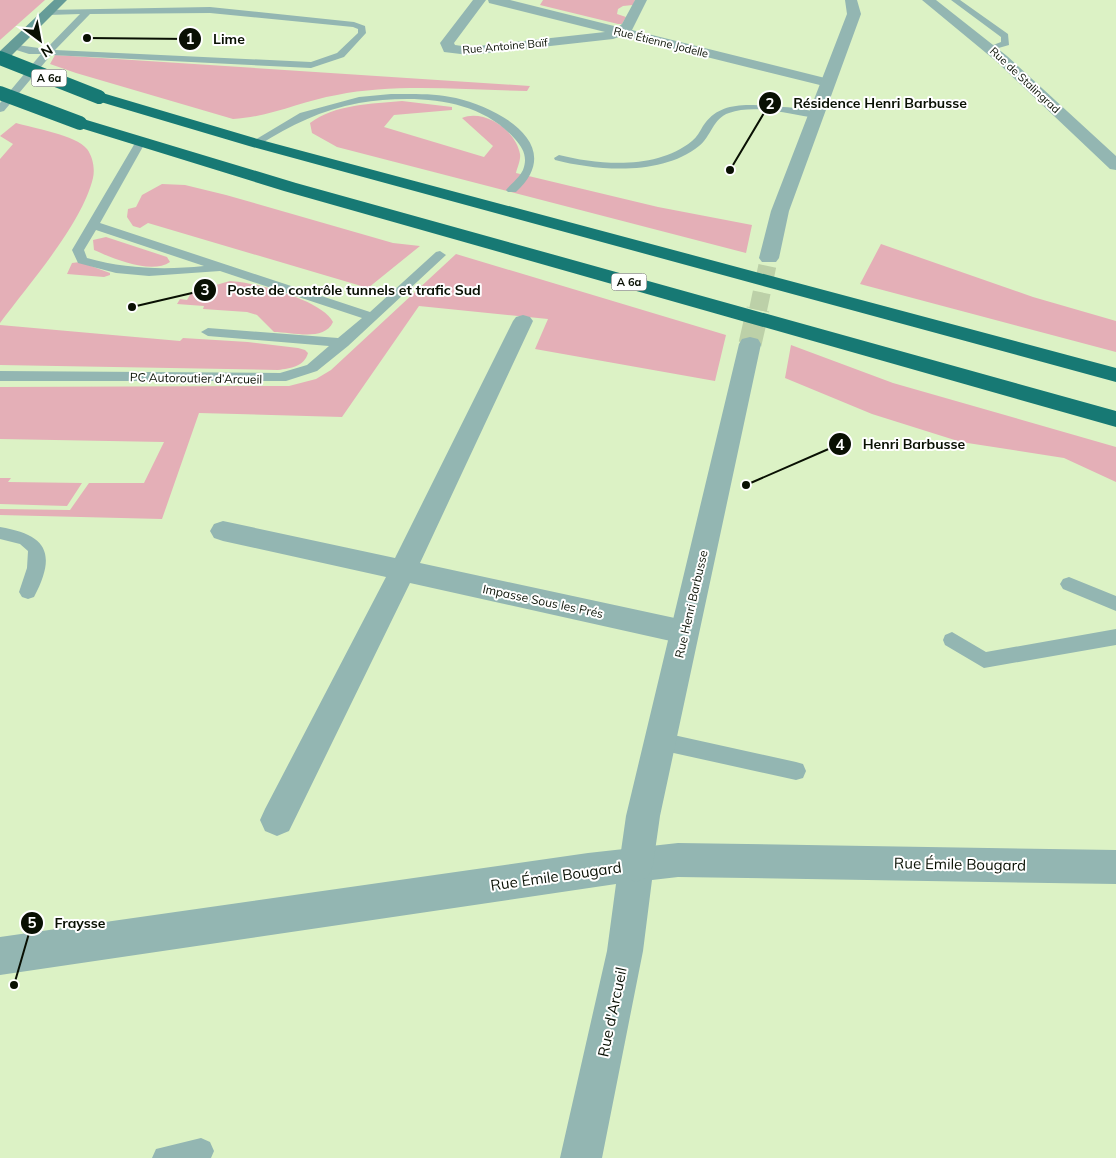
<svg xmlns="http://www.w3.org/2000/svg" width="1116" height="1158" font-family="Mulish,sans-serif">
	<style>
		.green { fill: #e4afb7 }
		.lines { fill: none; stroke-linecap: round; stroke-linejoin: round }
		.tertiary-tunnel-far1 { stroke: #bcd0a8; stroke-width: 18; stroke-dasharray: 18 9; stroke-linecap: butt }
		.tertiary-tunnel { stroke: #bcd0a8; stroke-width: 23; stroke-dasharray: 23 12; stroke-linecap: butt }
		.service { fill: #93b6b2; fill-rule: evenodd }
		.minor { fill: #93b6b2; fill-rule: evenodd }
		.tertiary { fill: #93b6b2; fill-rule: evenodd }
		.secondary { fill: #669c98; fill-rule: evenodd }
		.motorway { fill: #177974; fill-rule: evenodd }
		.motorway-bridge { stroke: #177974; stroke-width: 14 }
		.labels { text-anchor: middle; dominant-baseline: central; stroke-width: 4; stroke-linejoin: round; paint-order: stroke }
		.far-street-label { font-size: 11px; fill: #091003; stroke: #fff }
		.shield { fill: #fff; stroke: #53584f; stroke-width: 1 }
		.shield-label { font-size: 11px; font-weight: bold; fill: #091003 }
		.street-label { font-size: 12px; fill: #091003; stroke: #fff }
		.near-street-label { font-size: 15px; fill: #091003; stroke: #fff }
		.leader { fill: none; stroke: #091003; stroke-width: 2 }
		.callout-dot { fill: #091003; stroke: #fff; stroke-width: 2 }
		.mark-label { font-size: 15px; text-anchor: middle; font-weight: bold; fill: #fff }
		.callout-label { font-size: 14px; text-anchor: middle; font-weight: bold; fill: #091003; stroke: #fff; stroke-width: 4; stroke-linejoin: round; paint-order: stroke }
	</style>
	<rect width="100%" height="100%" fill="#dcf2c5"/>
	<path class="green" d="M0,0h45l-45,40z
		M543,0h92l-2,5 -10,1 -5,3 -1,5 9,3 -4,7h-4l-78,-19z
		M55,55l475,31 -3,5c-60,-1 -132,-8 -190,4 -36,6 -66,22 -104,24l-157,-46 -26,-9z
		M402,101l50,6v3l-58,5 -10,12 100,30 9,-11 -31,-28c22,-9 54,12 58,36 1,6 -3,14 -4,19l142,34 94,18 -6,28 -409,-106 -25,-14 -2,-10c25,-19 62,-19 92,-22z
		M16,123c17,5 60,12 71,26 6,8 8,20 6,29 -11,46 -64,106 -93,145v-164l13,-15 -13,-8z
		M162,184l23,1 41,10 167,48 27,3 -52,42 -220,-65 -8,5 -7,-2 -6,-9 1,-8 8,-2 6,-12z
		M106,237l61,20 3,5c-19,13 -58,-4 -76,-12l-1,-10z
		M881,244l152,53 83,24v31l-256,-68z
		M456,254l270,81 -11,46 -180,-32 13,-30 -129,-13 -77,111 -143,-4 -37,106 -162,-4v-6l70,1 19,-27h55l20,-41 -164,-3v-52l289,-1 27,-7 15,-9z
		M80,262l30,11v2l-6,2 -37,-3 5,-11z
		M230,281c24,1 92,19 103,41 -9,20 -41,10 -59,10l-17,-17 -10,-3 -44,-3 1,-3 -27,-2 3,-5 7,1 7,-12 8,1z
		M0,325l180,16 3,-3 65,4 50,6 7,2 3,3c-4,14 -17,15 -30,17l-278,-5z
		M791,345l102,38 223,64v35l-52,-24 -103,-16 -89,-28 -87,-36z
		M0,478h11l-3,4 74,1 -15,23 -67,-2z"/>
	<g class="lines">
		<path class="tertiary-tunnel-far1" d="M758,310l11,-52"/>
		<path class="tertiary-tunnel" d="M750,344l8,-35"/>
		<path class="service" d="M951,0h9l48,34 1,11 -21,6v-4l13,-5v-5z
			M210,7l144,15 11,4 1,7 -22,24 -33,11 -260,-13 -47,56 -4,1v-9l41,-49h-12l-19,-6v-4l36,5 34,-35 -32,1 -4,-3 1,-2zM210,13l143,14 5,2v4l-21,20 -26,9 -256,-12 35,-36z
			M391,94c22,0 44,-1 65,4 43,10 111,47 60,94h-8l-2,-2c6,-7 13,-12 17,-20 5,-13 0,-22 -8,-31 -38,-43 -103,-44 -156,-36 -38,7 -68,22 -100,42l-4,1 -5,-3 50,-30 59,-16z
			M746,105c14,0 66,2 75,10l-5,3c-26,-4 -61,-14 -87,-5 -16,5 -18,24 -30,33 -37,30 -101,25 -144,14l-1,-2 5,-3c40,10 98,15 133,-14 5,-4 8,-10 11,-15 11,-16 24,-20 43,-21z
			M140,140l5,3 -45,80 270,89 66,-60 4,-1 6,4 -98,91 -31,25 -31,10h-286v-10l280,2 27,-8 22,-19 -121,-10 -7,-4 7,-4 130,10 24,-20 -142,-47 -71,5 -33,-3 -38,-10 -6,-13 63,-107zM96,230l108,36c-39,4 -78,3 -117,-8l-3,-8z
			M0,527c47,8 57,26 34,70l-6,2 -6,-2 -3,-5 8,-24 1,-17 -8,-7 -20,-5z
			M1069,577l47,19v15l-53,-22 -3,-5 3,-5z
			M1116,629v16l-132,23 -39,-23 -2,-5 2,-5 7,-3 34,20z
			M660,732l136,30 7,2 3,7 -3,7 -7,2 -136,-30 -7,-3 -3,-6 3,-6z
			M201,1138l9,4 4,9 -3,7h-59l4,-9z"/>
		<path class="minor" d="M473,0h13l-32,43 1,2 14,2 136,-15 -116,-29 -1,-3h22l108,27 4,-3 13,-24h12l-15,30 201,50 2,3 -7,4 -206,-51 -9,3 -144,16 -25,-3 -4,-9z
			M922,0h14l71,56 109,100v14l-6,-1 -113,-107z
			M523,315l7,2 3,4 -113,242 264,57 10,4 4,8 -4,8 -10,4 -274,-61 -121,248 -12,5 -12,-5 -5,-11 5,-11 121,-232 -163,-36 -9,-3 -4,-7 4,-7 9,-3 172,37 118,-237 3,-4z
			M678,843l438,7v34l-438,-7 -26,3 -9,71 -41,207h-42l47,-207 9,-67 -616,91v-38l588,-84z"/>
		<path class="tertiary" d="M845,0h12l4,14 -72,197 -10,47 -3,4h-14l-3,-4 12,-47 76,-197z
			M750,337l8,2 3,5 -101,472 -7,49 -5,12 -12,5 -12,-5 -5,-12 7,-49 113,-472 3,-5z"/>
		<path class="secondary" d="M54,0h13l-62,62 -5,1v-12z"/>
		<path class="motorway" d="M99,92l162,48 855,228v14l-867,-236 -155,-46 -3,-3z
			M80,118l216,65 820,228v16l-832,-236 -210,-65 -2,-3z"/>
		<path class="motorway-bridge" d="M0,58l99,39
			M0,93l80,30"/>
	</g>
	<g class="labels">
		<g class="far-street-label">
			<text transform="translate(661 42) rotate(14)">Rue Étienne Jodelle</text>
			<text transform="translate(505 46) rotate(-5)">Rue Antoine Baïf</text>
			<text transform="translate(1025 80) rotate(43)">Rue de Stalingrad</text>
		</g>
		<g class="shield">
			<rect x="31.5" y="69.5" width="35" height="17" rx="4"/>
			<rect x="611.5" y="273.5" width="35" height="17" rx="4"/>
		</g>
		<g class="shield-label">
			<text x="49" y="78">A 6a</text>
			<text x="629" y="282">A 6a</text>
		</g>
		<g class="street-label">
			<text transform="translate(196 378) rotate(1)">PC Autoroutier d’Arcueil</text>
			<text transform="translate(543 601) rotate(12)">Impasse Sous les Prés</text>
			<text transform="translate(691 604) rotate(-77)">Rue Henri Barbusse</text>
		</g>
		<g class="near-street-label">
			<text transform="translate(960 864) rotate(1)">Rue Émile Bougard</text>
			<text transform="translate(556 876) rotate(-8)">Rue Émile Bougard</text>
			<text transform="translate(612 1012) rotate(-78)">Rue d'Arcueil</text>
		</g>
	</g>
	<path class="leader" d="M87 38L190 39M730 170L770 103M132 307L205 290M746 485L840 444M14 985L32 923"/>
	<g class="callout-dot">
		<circle cx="87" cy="38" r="5"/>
		<circle cx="730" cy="170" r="5"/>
		<circle cx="132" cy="307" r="5"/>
		<circle cx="746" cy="485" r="5"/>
		<circle cx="14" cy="985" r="5"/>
		<circle cx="190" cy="39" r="12"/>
		<circle cx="770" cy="103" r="12"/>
		<circle cx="205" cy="290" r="12"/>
		<circle cx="840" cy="444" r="12"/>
		<circle cx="32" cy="923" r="12"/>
	</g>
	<g class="mark-label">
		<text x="190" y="44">1</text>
		<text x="770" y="109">2</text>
		<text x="205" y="295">3</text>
		<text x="840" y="450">4</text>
		<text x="32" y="928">5</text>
	</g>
	<g class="callout-label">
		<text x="229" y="44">Lime</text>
		<text x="880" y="108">Résidence Henri Barbusse</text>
		<text x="354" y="295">Poste de contrôle tunnels et trafic Sud</text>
		<text x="914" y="449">Henri Barbusse</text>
		<text x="80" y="928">Fraysse</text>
	</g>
	<g transform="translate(40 40) rotate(148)" stroke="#ffffff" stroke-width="4" paint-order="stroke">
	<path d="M0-4L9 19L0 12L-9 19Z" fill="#091003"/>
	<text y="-8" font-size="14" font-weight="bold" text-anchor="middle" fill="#091003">N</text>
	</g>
</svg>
